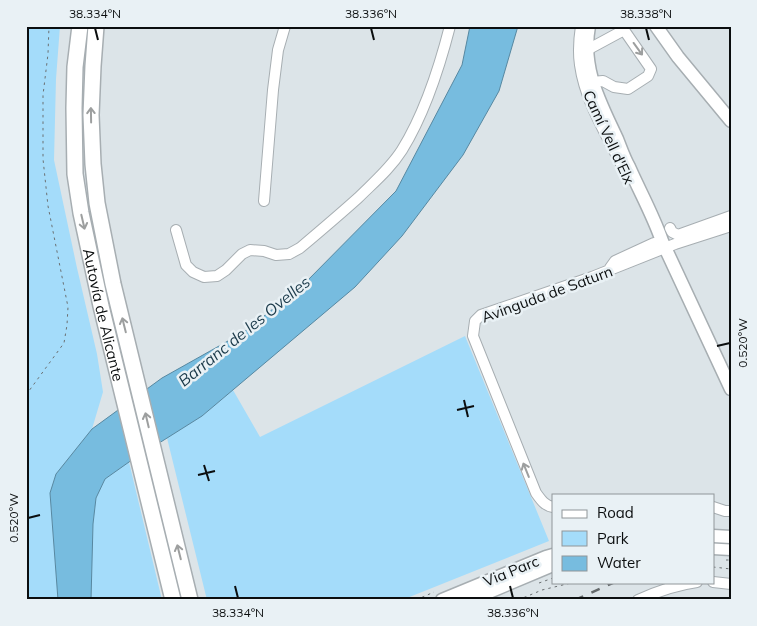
<svg xmlns="http://www.w3.org/2000/svg" width="757" height="626" font-family="Mulish,sans-serif">
	<style>
		.green { fill: #a4dcfa }
		.water { fill: #77bcdf; stroke: #5788a1 }
		.lines { fill: none; stroke-linecap: round; stroke-linejoin: round }
		.minor-casing { stroke: #a7aeb2; stroke-width: 12 }
		.major-casing { stroke: #a7aeb2; stroke-width: 15 }
		.highway-casing { stroke: #a7aeb2; stroke-width: 18 }
		.path { stroke: #6b7072; stroke-width: 1; stroke-dasharray: 2.5 4; stroke-linecap: butt }
		.minor { stroke: #fff; stroke-width: 10 }
		.major { stroke: #fff; stroke-width: 12 }
		.highway { stroke: #fff; stroke-width: 15 }
		.rail { stroke: #64696b; stroke-width: 2.5; stroke-dasharray: 9 9; stroke-linecap: butt }
		.major-bridge-casing { stroke: #a7aeb2; stroke-width: 15; stroke-linecap: butt }
		.major-bridge { stroke: #fff; stroke-width: 12 }
		.oneway { stroke: #9d9f9f }
		.ticks { fill: none; stroke: #0b0e0f; stroke-width: 2 }
		.labels { text-anchor: middle; dominant-baseline: central; stroke-width: 5; stroke-linejoin: round; paint-order: stroke }
		.street-label { font-size: 15px; fill: #0b0e0f; stroke: #e9f1f5 }
		.water-label { font-size: 16px; font-style: italic; fill: #1a3949; stroke: #e9f1f5 }
		.neatline { fill: none; stroke: #0b0e0f; stroke-width: 2 }
		.ticks-label { font-size: 12px; text-anchor: middle; fill: #0b0e0f }
	</style>
	<rect width="100%" height="100%" fill="#dce4e8"/>
	<path class="green" d="M26,26h34l-4,53 -2,81 23,108 20,86 6,38 -11,37 -36,45 -6,19 8,107h-32z
		M465,336l84,205 -147,59h-195l-40,-162 35,-22 31,-26 27,47z
		M129,462l33,138h-71l2,-76 3,-26 9,-19z"/>
	<path class="water" d="M470,26h48l-19,65 -36,64 -61,81 -47,51 -153,129 -73,46 -24,17 -9,19 -3,26 -2,76h-33l-8,-107 6,-19 36,-45 70,-51 82,-46 59,-47 93,-94 66,-126z"/>
	<g class="lines">
		<defs>
			<path id="minor" d="M581,26c-2,13 -3,26 -1,39 5,36 26,69 42,101
				M587,50l37,-20 27,39 -3,7 -20,13 -14,-2 -11,-6 -11,1
				M264,201l9,-111 5,-40 7,-24
				M670,228l2,4 6,3 53,-19
				M176,230l10,35 7,7 11,5 13,-1 9,-6 16,-16 8,-4 14,1 12,4 13,-1 11,-6c19,-16 39,-33 58,-50 15,-15 32,-29 44,-48 23,-37 37,-81 48,-124
				M610,268l5,-7 39,-18 8,-2 -2,-5
				M553,507c-8,-1 -12,-7 -17,-14l-63,-157 2,-15 6,-6 111,-38 83,-33 56,-18
				M713,507l12,4h6
				M713,582l18,2
				M638,600c20,-9 37,-15 59,-18"/>
			<path id="major" d="M589,26c-8,43 11,76 28,113 4,10 7,19 12,28 11,25 24,48 33,74l69,148
				M656,26l22,31 53,64
				M713,548l18,1
				M442,600l104,-43 7,-2
				M470,600l83,-35"/>
			<g id="highway">
				<path id="s1" d="M80,26l-5,41 -1,41 1,66 6,39 20,93 72,294"/>
				<path d="M96,26l-3,40 -2,49 2,49 4,39 16,81 77,316"/>
			</g>
		</defs>
		<use href="#minor" class="minor-casing"/>
		<use href="#major" class="major-casing"/>
		<use href="#highway" class="highway-casing"/>
		<path class="path" d="M26,395l38,-52 3,-18 1,-18 -20,-101 -5,-47v-64l5,-41 1,-28
			M726,560h5
			M713,567l18,2
			M539,583l14,-5
			M416,600l18,-8
			M518,600l24,-10 33,-8"/>
		<use href="#minor" class="minor"/>
		<use href="#major" class="major"/>
		<use href="#highway" class="highway"/>
		<path class="rail" d="M575,600l40,-18"/>
		<defs>
			<path id="major-bridge" d="M713,536l18,1"/>
		</defs>
		<use href="#major-bridge" class="major-bridge-casing"/>
		<use href="#major-bridge" class="major-bridge"/>
	</g>
	<defs><path id="oneway-shaft" d="M-6 0H5M1.5-3L5.5 0L1.5 3" fill="none" stroke-width="1.6" stroke-linecap="round" stroke-linejoin="round" transform="scale(1.25)"/></defs>
	<g class="oneway">
		<use href="#oneway-shaft" transform="translate(638 49) rotate(54)"/>
		<use href="#oneway-shaft" transform="translate(91 115) rotate(-91)"/>
		<use href="#oneway-shaft" transform="translate(83 222) rotate(77)"/>
		<use href="#oneway-shaft" transform="translate(124 325) rotate(-104)"/>
		<use href="#oneway-shaft" transform="translate(147 420) rotate(-103)"/>
		<use href="#oneway-shaft" transform="translate(526 470) rotate(-112)"/>
		<use href="#oneway-shaft" transform="translate(179 552) rotate(-104)"/>
	</g>
	<path class="ticks" d="M95,28l3,12M371,28l3,12M646,28l3,12M717,346l13,-3M464,400l4,17M457,410l17,-4M204,465l5,16M198,475l17,-4M28,518l12,-3M235,586l3,12M510,586l3,12"/>
	<g class="labels">
		<g class="street-label">
			<text transform="translate(609 137) rotate(65)">Camí Vell d'Elx</text>
			<text transform="translate(547 294) rotate(-20)">Avinguda de Saturn</text>
			<text stroke="none"><textPath href="#s1" startOffset="292">Autovía de Alicante</textPath></text>
			<text transform="translate(511 571) rotate(-22)">Via Parc</text>
		</g>
		<g class="water-label">
			<text transform="translate(244 331) rotate(-39)">Barranc de les Ovelles</text>
		</g>
	</g>
	<rect width="757" height="626" fill="none" stroke="#e9f1f5" stroke-width="55"/>
	<rect x="552" y="494" width="162" height="90" fill="#e9f1f5" stroke="#909699"/>
	<rect x="562" y="510" width="25" height="8" fill="#ffffff" stroke="#909699"/>
	<text x="597" y="518" font-size="15" fill="#0b0e0f">Road</text>
	<rect x="562" y="531" width="25" height="15" fill="#a4dcfa" stroke="#909699"/>
	<text x="597" y="544" font-size="15" fill="#0b0e0f">Park</text>
	<rect x="562" y="556" width="25" height="15" fill="#77bcdf" stroke="#909699"/>
	<text x="597" y="568" font-size="15" fill="#0b0e0f">Water</text>
	<rect x="28" y="28" width="702" height="570" class="neatline"/>
	<g class="ticks-label">
		<text x="95" y="18">38.334°N</text>
		<text x="371" y="18">38.336°N</text>
		<text x="646" y="18">38.338°N</text>
		<text transform="translate(743 343) rotate(-90)" y="4">0.520°W</text>
		<text transform="translate(14 518) rotate(-90)" y="4">0.520°W</text>
		<text x="238" y="617">38.334°N</text>
		<text x="513" y="617">38.336°N</text>
	</g>
</svg>
